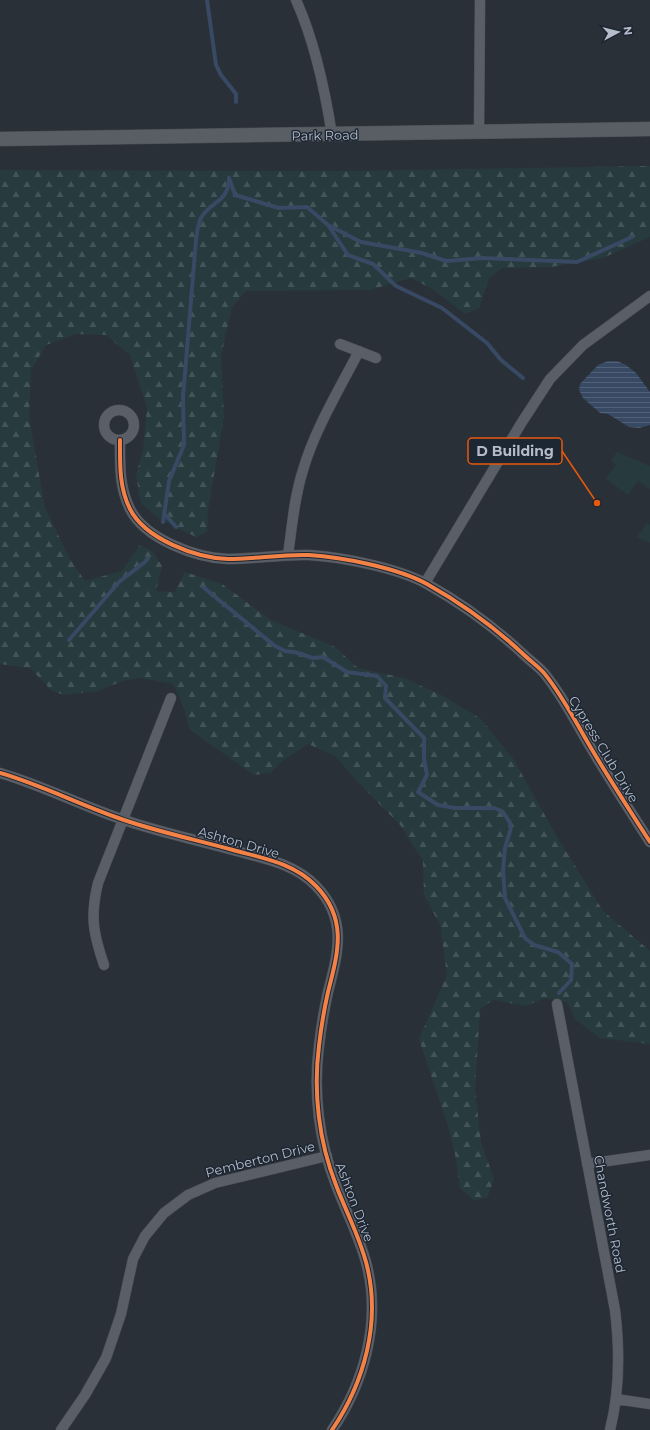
<svg xmlns="http://www.w3.org/2000/svg" width="650" height="1430" font-family="Montserrat,sans-serif">
	<style>
		.green { fill: #273a3e }
		.forest { fill: url(#forest-firs) }
		.water { fill: url(#water-rules) }
		.lines { fill: none; stroke-linecap: round; stroke-linejoin: round }
		.stream { stroke: #384963; stroke-width: 4 }
		.minor-casing { stroke: #484c53; stroke-width: 11 }
		.secondary-casing { stroke: #484c53; stroke-width: 15 }
		.minor { stroke: #5a5e66; stroke-width: 10 }
		.secondary { stroke: #595d64; stroke-width: 14 }
		.cycleway-casing { stroke: #1d2633; stroke-width: 6 }
		.cycleway { stroke: #f48246; stroke-width: 4 }
		.labels { text-anchor: middle; dominant-baseline: central; stroke-width: 3; stroke-linejoin: round; paint-order: stroke }
		.street-label { font-size: 13px; fill: #b4bcc9; stroke: #1d2633 }
		.leader { fill: none; stroke: #e8590c; stroke-width: 1.5 }
		.callout-dot { fill: #e8590c; stroke: #1d2633; stroke-width: 1.5 }
		.callout { fill: #1d2633; stroke: #e8590c; stroke-width: 1.5 }
		.callout-label { font-size: 14px; text-anchor: middle; font-weight: bold; fill: #b4bcc9 }
	</style>
	<defs>
		<pattern id="forest-firs" width="22" height="20" patternUnits="userSpaceOnUse"><rect width="22" height="20" fill="#273a3e"/><path d="M5 1l3.5 6h-7zM16 11l3.5 6h-7z" fill="#445559"/></pattern>
		<pattern id="water-rules" width="6" height="5" patternUnits="userSpaceOnUse"><rect width="6" height="5" fill="#384963"/><path d="M0 2.5h6" fill="none" stroke="#526178"/></pattern>
	</defs>
	<rect width="100%" height="100%" fill="#2a3038"/>
	<path class="green" d="M617,452l33,14v23l-12,-8 -10,14 -22,-16 10,-14 -5,-4z
		M647,523l3,2v18l-13,-6z"/>
	<path class="forest" d="M650,166v71l-47,21 -52,9 -49,1 -13,10 -10,30 -14,6 -31,-24 -23,-12 -41,12 -124,1 -14,16 -11,49 3,61 -16,93 -1,22 -11,5 -37,-18 -18,-16 -5,-28 7,-24 4,-43 -17,-53 -24,-20 -30,-1 -30,11 -15,25 -2,47 16,91 25,51 15,22 37,-10 18,-26 13,7 9,14 -6,25 19,1 10,-20 37,12 49,36 64,27 23,21 46,10 39,18 38,23 33,41 42,75 47,76 47,40v93l-50,-6 -24,-18 -9,-18 -23,-4 -18,8 -33,-6 -13,9 -5,81 6,52 13,37 -7,19 -13,2 -14,-12 -5,-34 -7,-28 -29,-87 28,-64 -7,-50 -16,-30 -1,-34 -22,-35 -44,-45 -22,-25 -27,-12 -26,17 -11,12 -17,2 -65,-46 -5,-22 -11,-23 -33,-6 -17,3 -25,10 -34,4 -12,-4 -22,-23 -30,-4v-494l336,1z"/>
	<path class="water" d="M608,361h9l9,4 10,8 14,19v33l-11,3 -10,-1 -21,-13 -8,-1 -17,-15 -4,-8 1,-6 18,-19z"/>
	<g class="lines">
		<path class="stream" d="M207,0l9,65 5,10 15,19v8
			M229,178l6,17 44,13 28,-1 21,18 33,17 61,11 24,8 37,-3 94,4 55,-25
			M328,225l20,30 25,9 23,22 46,22 45,35 14,17 22,18
			M164,513l12,14
			M163,522l6,-41 15,-36 -1,-48 13,-157c1,-7 2,-20 7,-25 11,-15 24,-13 26,-35
			M203,587l72,59 10,5 9,1 19,6 10,-1 24,15 30,4 9,10 -1,12 39,40v21l3,16 -9,17 20,13 17,3h39l8,3 7,10 2,7 -6,20 -2,22 2,28 20,40 9,7 24,7 14,12 -1,16 -12,13
			M69,640l50,-58 26,-20 3,-4"/>
		<defs>
			<path id="minor" d="M296,0c19,42 29,90 36,135
				M479,132l1,-132
				M340,344l36,14
				M104 425a15 15 0 1 1 30 0a15 15 0 1 1-30 0Z
				M120,440c0,24 -1,47 10,69 15,30 66,49 98,50 27,0 54,-5 81,-4 33,2 89,13 118,29 34,19 67,43 95,69 7,7 16,13 22,20 19,23 32,50 47,75 19,32 39,63 59,94
				M288,555c4,-28 6,-57 15,-85 12,-41 36,-80 56,-119
				M425,583l97,-161 28,-43 33,-34 67,-49
				M0,773c42,12 82,33 124,47 35,12 73,20 109,30 29,8 61,13 83,36 32,33 22,67 12,106 -4,18 -7,36 -9,54 -6,46 0,96 17,139 10,27 24,52 31,81 14,57 -3,117 -35,164
				M104,965c-11,-32 -14,-49 -6,-82l73,-185
				M557,1004l58,306c5,41 5,80 -5,120
				M587,1164l63,-9
				M616,1399l34,5
				M61,1430l24,-35 21,-37 15,-44 12,-55 12,-23 19,-23 24,-18 27,-12 112,-27"/>
			<path id="secondary" d="M0,139l650,-10"/>
		</defs>
		<use href="#minor" class="minor-casing"/>
		<use href="#secondary" class="secondary-casing"/>
		<use href="#minor" class="minor"/>
		<use href="#secondary" class="secondary"/>
		<defs>
			<path id="cycleway" d="M120,440c0,24 -1,47 10,69 15,30 66,49 98,50 27,0 54,-5 81,-4 33,2 89,13 118,29 34,19 67,43 95,69 7,7 16,13 22,20 19,23 32,50 47,75 19,32 39,63 59,94
				M0,773c42,12 82,33 124,47 35,12 73,20 109,30 29,8 61,13 83,36 32,33 22,67 12,106 -4,18 -7,36 -9,54 -6,46 0,96 17,139 10,27 24,52 31,81 14,57 -3,117 -35,164"/>
		</defs>
		<use href="#cycleway" class="cycleway-casing"/>
		<use href="#cycleway" class="cycleway"/>
	</g>
	<g class="labels">
		<g class="street-label">
			<text transform="translate(325 135) rotate(-1)">Park Road</text>
			<text transform="translate(604 749) rotate(59)">Cypress Club Drive</text>
			<text transform="translate(239 842) rotate(16)">Ashton Drive</text>
			<text transform="translate(260 1159) rotate(-14)">Pemberton Drive</text>
			<text transform="translate(355 1202) rotate(69)">Ashton Drive</text>
			<text transform="translate(610 1214) rotate(79)">Chandworth Road</text>
		</g>
	</g>
	<path class="leader" d="M597 503L562 451"/>
	<circle class="callout-dot" cx="597" cy="503" r="4"/>
	<rect class="callout" x="468" y="438" width="94" height="26" rx="4"/>
	<g class="callout-label">
		<text x="515" y="456">D Building</text>
	</g>
	<g transform="translate(618 32) rotate(83)" stroke="#1d2633" stroke-width="3" paint-order="stroke">
	<path d="M0-3L7 15L0 10L-7 15Z" fill="#b4bcc9"/>
	<text y="-6" font-size="11" font-weight="bold" text-anchor="middle" fill="#b4bcc9">N</text>
	</g>
</svg>
